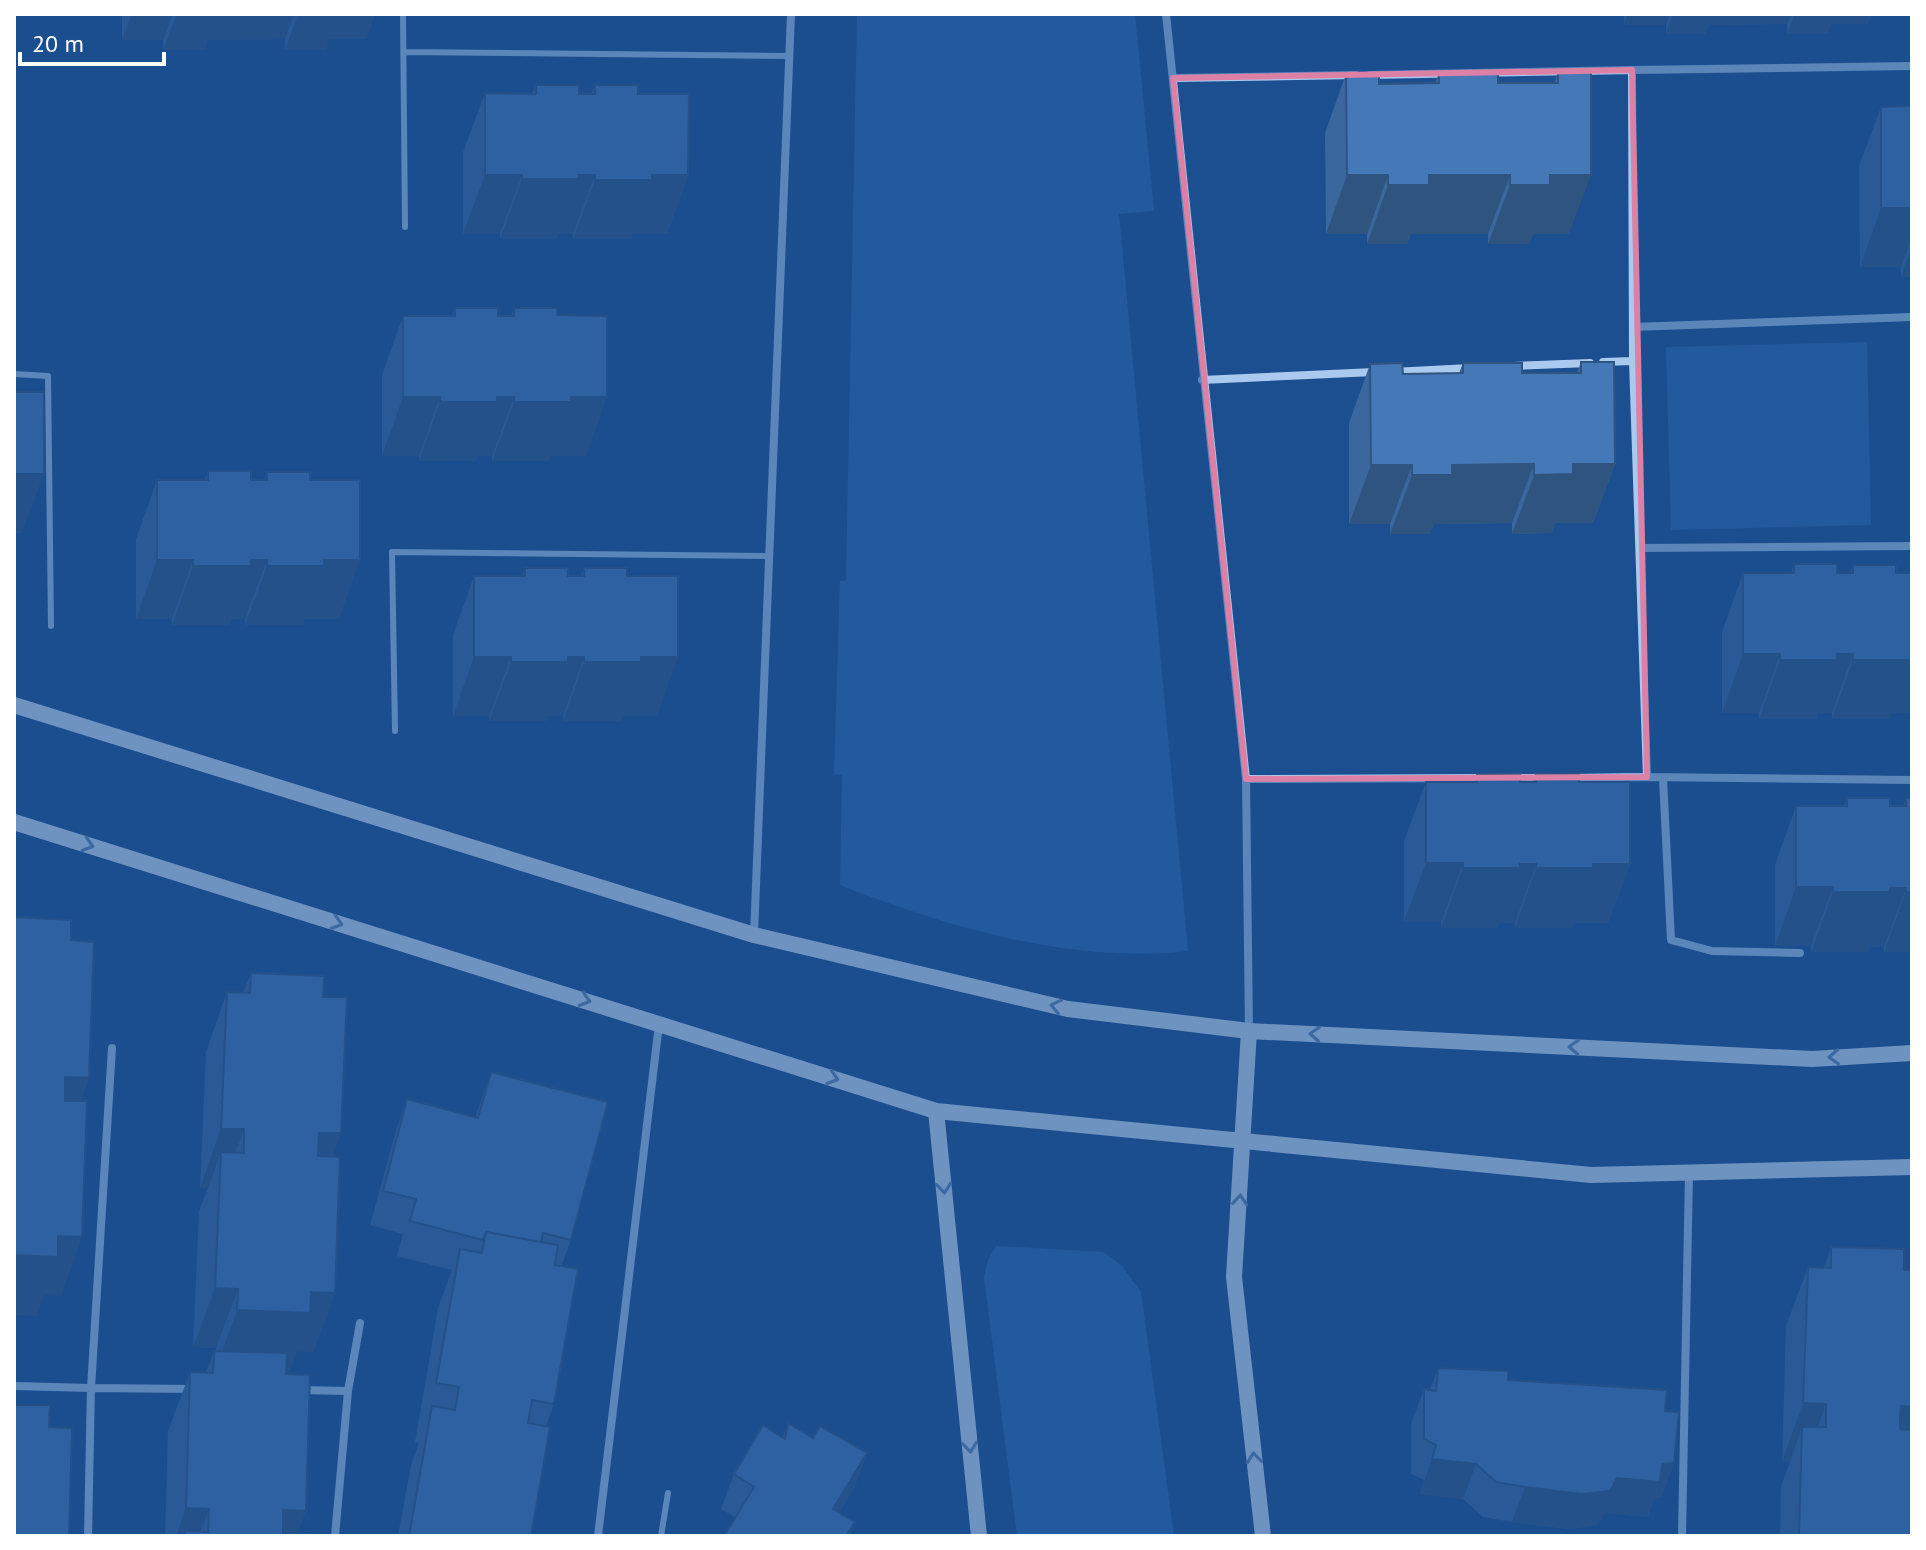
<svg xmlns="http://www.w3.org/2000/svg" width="1926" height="1550" font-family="'PT Sans',sans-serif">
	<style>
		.green { fill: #2e69ad }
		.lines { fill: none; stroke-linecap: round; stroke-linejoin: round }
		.lane { stroke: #a9c9ee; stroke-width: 6 }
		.street { stroke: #a9c9ee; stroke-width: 8 }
		.secondary { stroke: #d6e6fa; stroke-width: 16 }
		.wall { fill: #3a679d }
		.shaded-wall { fill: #305480 }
		.building { fill: #4478b7; stroke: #305480; stroke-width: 2 }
		.oneway { stroke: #668bba }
		.marked { fill: none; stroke: #dd80a5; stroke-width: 6; stroke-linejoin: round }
	</style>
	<rect width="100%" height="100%" fill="#1b4f8f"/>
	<path class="green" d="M857,14h278l19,197 -35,3 69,737c-117,13 -241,-24 -348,-66l2,-110 -8,-1 6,-193h6z
		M1867,342l4,183 -200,5 -5,-183z
		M996,1246l107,6 19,14 19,26 33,244h-157l-33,-259 4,-17z"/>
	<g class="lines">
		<path class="lane" d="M403,14l2,213
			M404,52l385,4
			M14,374l34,2 3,250
			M395,731l-3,-179 377,4
			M661,1536l7,-43"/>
		<path class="street" d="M1166,14l80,765 3,252
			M1632,70l280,-4
			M1370,75l262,-5 1,291 -30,1
			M1173,78l183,-3
			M1633,327l279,-10
			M1512,366l78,-3
			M1392,372l78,-4
			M1202,380l172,-8
			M1640,548l272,-2
			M1647,777l265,3
			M1512,778h30
			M1568,778l79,-1 -14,-416
			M1663,778l8,162 41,11 88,2
			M1246,779l240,-1
			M754,935l37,-921
			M14,1386l77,2 21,-340
			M300,1390l48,1 12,-68
			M88,1536l3,-148 103,1
			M335,1536l13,-145
			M598,1536l61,-512
			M1682,1536l7,-363"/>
		<path class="secondary" d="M14,705l740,230 314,74 181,22 563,28 100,-6
			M14,822l922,289 655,64 321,-8
			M1249,1031l-15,246 29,259
			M936,1111l43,425"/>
	</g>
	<path class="wall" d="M122,14h253l-9,25h-37l-3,11h-41v-11l-78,1 -3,10h-41v-10h-41z
		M1624,14h248l-4,10h-37l-4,10h-40v-10l-78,1 -4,9h-39v-9h-42z
		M1439,73l59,10h56l4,-10 11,161h-36l-4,10h-41v-10h-77l-4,10h-40v-10h-41l-1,-101 21,-59 33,10 56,-1z
		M536,85l43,9h12l4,-9 43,9 50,81 -21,59h-34l-2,5h-58v-5h-14l-2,5h-57v-5h-37v-82l22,-59 47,1z
		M1912,106v171h-11v-10h-41l-1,-101 22,-59z
		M455,308l43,8h13l3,-8 43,7 29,141h-35l-2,5h-57v-5h-15l-1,5h-57v-5h-37v-81l21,-59h49z
		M1581,362l34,102 -22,59h-38l-3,10 -40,1v-11l-78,1 -4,10h-40v-10h-41v-101l21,-59 33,10 56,-1 4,-10 59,10h55z
		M208,471l43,9h13l3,-8 43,8 29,139h-35l-2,6h-57v-6h-14l-2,6h-57v-6h-36v-80l21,-59h48z
		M1794,564l43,9h13l3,-8 43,8 16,140h-21l-2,6h-57v-6h-14l-2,6h-57v-6h-37v-81l21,-59h48z
		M525,568l43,8h13l3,-8 43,8 30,140h-35l-2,5h-57v-5h-15l-2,5h-57v-5h-36v-81l21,-59h48z
		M1477,774l43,8h13l3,-8 43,8 51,82 -22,59h-34l-2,5h-57v-5h-15l-2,5h-57v-6h-37v-81l22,-59h48z
		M1847,798l43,8h13l3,-8 6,154h-28v-5h-14l-2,5h-57v-6h-36v-81l21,-59h48z
		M251,973l72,24 10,159 2,137 -22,59 -16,-1 -8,21h-3l12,162 7,2h-140l3,-105 22,-59h16l8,-21h2v-3l-23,-1 6,-136 9,-23h-8l6,-136 21,-60 16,1z
		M491,1072l80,168 -10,27 -7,137 -8,22 -15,110h-133l13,-71 8,-22 -4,-1 23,-134 14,-38 -55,-14 6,-22 -33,-9 25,-91 12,-35 68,19z
		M1831,1247l73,23 8,266h-132l1,-50 9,-24h-8l4,-136 22,-59 16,1z
		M1438,1368l227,43 9,52 -13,34 -7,1 -6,19 -43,-4 -7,12 -29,4 -57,-7 -29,-5 -20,-18 -43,-5 4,-14 -13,-6v-50l13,-35 6,1z
		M788,1423l25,15 54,15 -13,35 -15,25 16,9 -6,14h-125l11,-19 -14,-8 13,-35 49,-37z"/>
	<path class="shaded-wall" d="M132,14h41l-10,26h-41z
		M177,14h117l-9,25 -78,1 -3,10h-41z
		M298,14h77l-9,25h-37l-3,11h-41z
		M1628,14h41l-3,11h-42z
		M1673,14h118l-4,10 -78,1 -4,9h-39z
		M1795,14h77l-4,10h-37l-4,10h-40z
		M485,175h37l-22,59h-37z
		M579,175h16l-22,59h-14l-2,5h-57l22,-60z
		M652,175h36l-21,59h-34l-2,5h-58l22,-59z
		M1347,175h41l-21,59h-41z
		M1429,175h81l-22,59h-77l-4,10h-40l21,-59z
		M1550,175h41l-22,59h-36l-4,10h-41l22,-59z
		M1881,208h31v29l-11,30h-41z
		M1912,247v30h-11z
		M403,397h37l-21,59h-37z
		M497,397h17l-22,59h-15l-1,5h-57l21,-59z
		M571,397h36l-21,59h-35l-2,5h-57l22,-59z
		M1534,464l-22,59 -78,1 -4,10h-40l22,-59 40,-10z
		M1573,464h42l-22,59h-38l-3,10 -40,1 22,-59z
		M1371,465h41l-22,59h-41z
		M14,474h30l-22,59h-8z
		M157,560h36l-21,59h-36z
		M251,560h16l-22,59h-14l-2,6h-57l21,-59z
		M324,560h36l-21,59h-35l-2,6h-57l22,-59z
		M1743,654h37l-21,59h-37z
		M1837,654h16l-21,59h-14l-2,6h-57l21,-59z
		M1911,654h1v59h-21l-2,6h-57l21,-59z
		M474,657h37l-22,59h-36z
		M568,657h16l-21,59h-15l-2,5h-57l22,-59z
		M641,657h37l-21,59h-35l-2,5h-57l21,-59z
		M1426,863h37l-22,59h-37z
		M1520,864h16l-21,59h-15l-2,5h-57l22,-60z
		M1593,864h37l-22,59h-34l-2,5h-57l21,-60z
		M1796,887h37l-22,59h-36z
		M1890,888h16l-22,59h-14l-2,5h-57l22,-60z
		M1906,892h6v60h-28z
		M65,1077l24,1 -22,59 -23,-1z
		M221,1129h23l-21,59 -2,-36 -13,36h-8z
		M319,1133h22l-21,59h-23z
		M58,1236l24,1 -21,59 -17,-1 -8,21 -22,-1v-60z
		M215,1288l23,1 -22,59 -23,-1z
		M311,1292l24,1 -22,59 -16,-1 -8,21 -73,-3 21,-59z
		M1803,1403l23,1 -21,59 -3,-36 -12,35h-8z
		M1901,1406l11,1v30l-33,28z
		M867,1453l-13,35 -29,48 8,-27z
		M1432,1459l44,5 -13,35 -43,-5z
		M1674,1463l-13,34 -7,1 -6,19 -43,-4 -7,12 -29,4 -57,-7 13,-35z
		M186,1508l23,1 -10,27 -14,-5 -1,5h-8z
		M283,1510l23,1 -9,25h-23z"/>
	<path class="building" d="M1591,72v103h-41v10h-40v-10h-81v10h-41v-10h-41l-1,-101h33v10l60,-1v-10h59v10h60v-10z
		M536,85h43v9h16v-9h43v9h51l-1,81h-36v5h-57v-5h-16v4h-57v-4h-37v-82l51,1z
		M1912,106v102h-31v-101z
		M455,308h43v8h16v-8h43v7l50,1v81h-36v5h-57v-5h-17v5h-57v-5h-37v-81h52z
		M1581,362h33l1,102h-42v10l-39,1v-11l-82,1v10h-40v-10h-41l-1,-101 32,-1 1,11 60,-1v-10h59v10h59z
		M14,392h30v82h-30z
		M208,471h43v9h16v-8h43v8h50v80h-36v6h-57v-6h-16v6h-58v-6h-36v-80h51z
		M1794,564h43v9h16v-8h43v8h16v81h-1v6h-58v-6h-16v6h-57v-6h-37v-81h51z
		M525,568h43v8h16v-8h43v8h51v81h-37v5h-57v-5h-16v5h-57v-5h-37v-81h51z
		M1477,774h43v8h16v-8h43v8h51v82h-37v4h-57v-4h-16v4h-57v-5h-37v-81h51z
		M1847,798h43v8h16v-8h6v94h-6v-4h-16v4h-57v-5h-37v-81h51z
		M14,917l57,3v20l23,2 -5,136 -24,-1v24h22l-5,136 -24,-1v21l-44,-2z
		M251,973l73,3 -1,21h24l-6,136h-22l-1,23 22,1 -5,136 -24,-1 -1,21 -73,-3 1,-21 -23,-1 6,-136 23,1v-24h-23l6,-137 23,1z
		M491,1072l117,30 -37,138 -28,-7 -2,9 -55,-10 -3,8 -73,-19 6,-22 -33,-8 24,-92 71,19z
		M486,1232l72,13 -3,20 23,4 -24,135 -22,-4 -4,23 22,4 -19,109h-122l23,-130 23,4 4,-23 -23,-4 24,-134 22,4z
		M1831,1247l73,2v21h8v137l-11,-1 -1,12v11l12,1v106h-113l3,-109h24v-23l-23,-1 5,-136 23,1z
		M214,1351l73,2 -1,21 24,1 -4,136 -23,-1v24h22v2h-120v-5l23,1 1,-23 -23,-1 4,-136 23,1z
		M1438,1368l70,3v9l159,10 -2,21 14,1 -5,51 -12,1 -2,18 -43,-4 -7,13 -29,3 -56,-7 -29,-5 -20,-18 -44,-5 4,-14 -12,-6v-50l12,2z
		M14,1405h36l-1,22 23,1 -3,108h-55z
		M788,1423l25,15 7,-12 47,27 -34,56 22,13 -9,14h-122l30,-49 -20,-13 29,-49 22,14z"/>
	<defs><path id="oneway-chevron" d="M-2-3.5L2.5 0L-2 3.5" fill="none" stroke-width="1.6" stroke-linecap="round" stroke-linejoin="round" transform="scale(2)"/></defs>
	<g class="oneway">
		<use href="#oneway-chevron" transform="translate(88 845) rotate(17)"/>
		<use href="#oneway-chevron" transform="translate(337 923) rotate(17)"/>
		<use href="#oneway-chevron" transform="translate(585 1000) rotate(17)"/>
		<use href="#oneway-chevron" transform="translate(1056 1006) rotate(-167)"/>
		<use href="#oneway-chevron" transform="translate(1315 1034) rotate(-177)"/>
		<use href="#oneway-chevron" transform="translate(1574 1047) rotate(-177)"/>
		<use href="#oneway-chevron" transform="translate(1834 1057) rotate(177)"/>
		<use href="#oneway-chevron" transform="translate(833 1078) rotate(18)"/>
		<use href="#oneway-chevron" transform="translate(944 1188) rotate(84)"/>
		<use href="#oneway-chevron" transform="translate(1240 1200) rotate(-85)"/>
		<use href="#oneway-chevron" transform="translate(970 1447) rotate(84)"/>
		<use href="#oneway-chevron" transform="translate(1254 1458) rotate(-96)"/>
	</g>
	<path d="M0 0H1926V1550H0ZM1632,70l15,707 -401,2 -73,-701z" fill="#1b4f8f" fill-opacity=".55" fill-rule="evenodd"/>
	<path class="marked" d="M1632,70l15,707 -401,2 -73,-701z"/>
	<rect width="1926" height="1550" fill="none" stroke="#ffffff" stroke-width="32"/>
	<path d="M20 52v12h144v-12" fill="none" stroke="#ffffff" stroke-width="4"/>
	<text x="32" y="52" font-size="24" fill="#ffffff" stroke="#1b4f8f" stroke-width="6" paint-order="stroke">20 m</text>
</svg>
